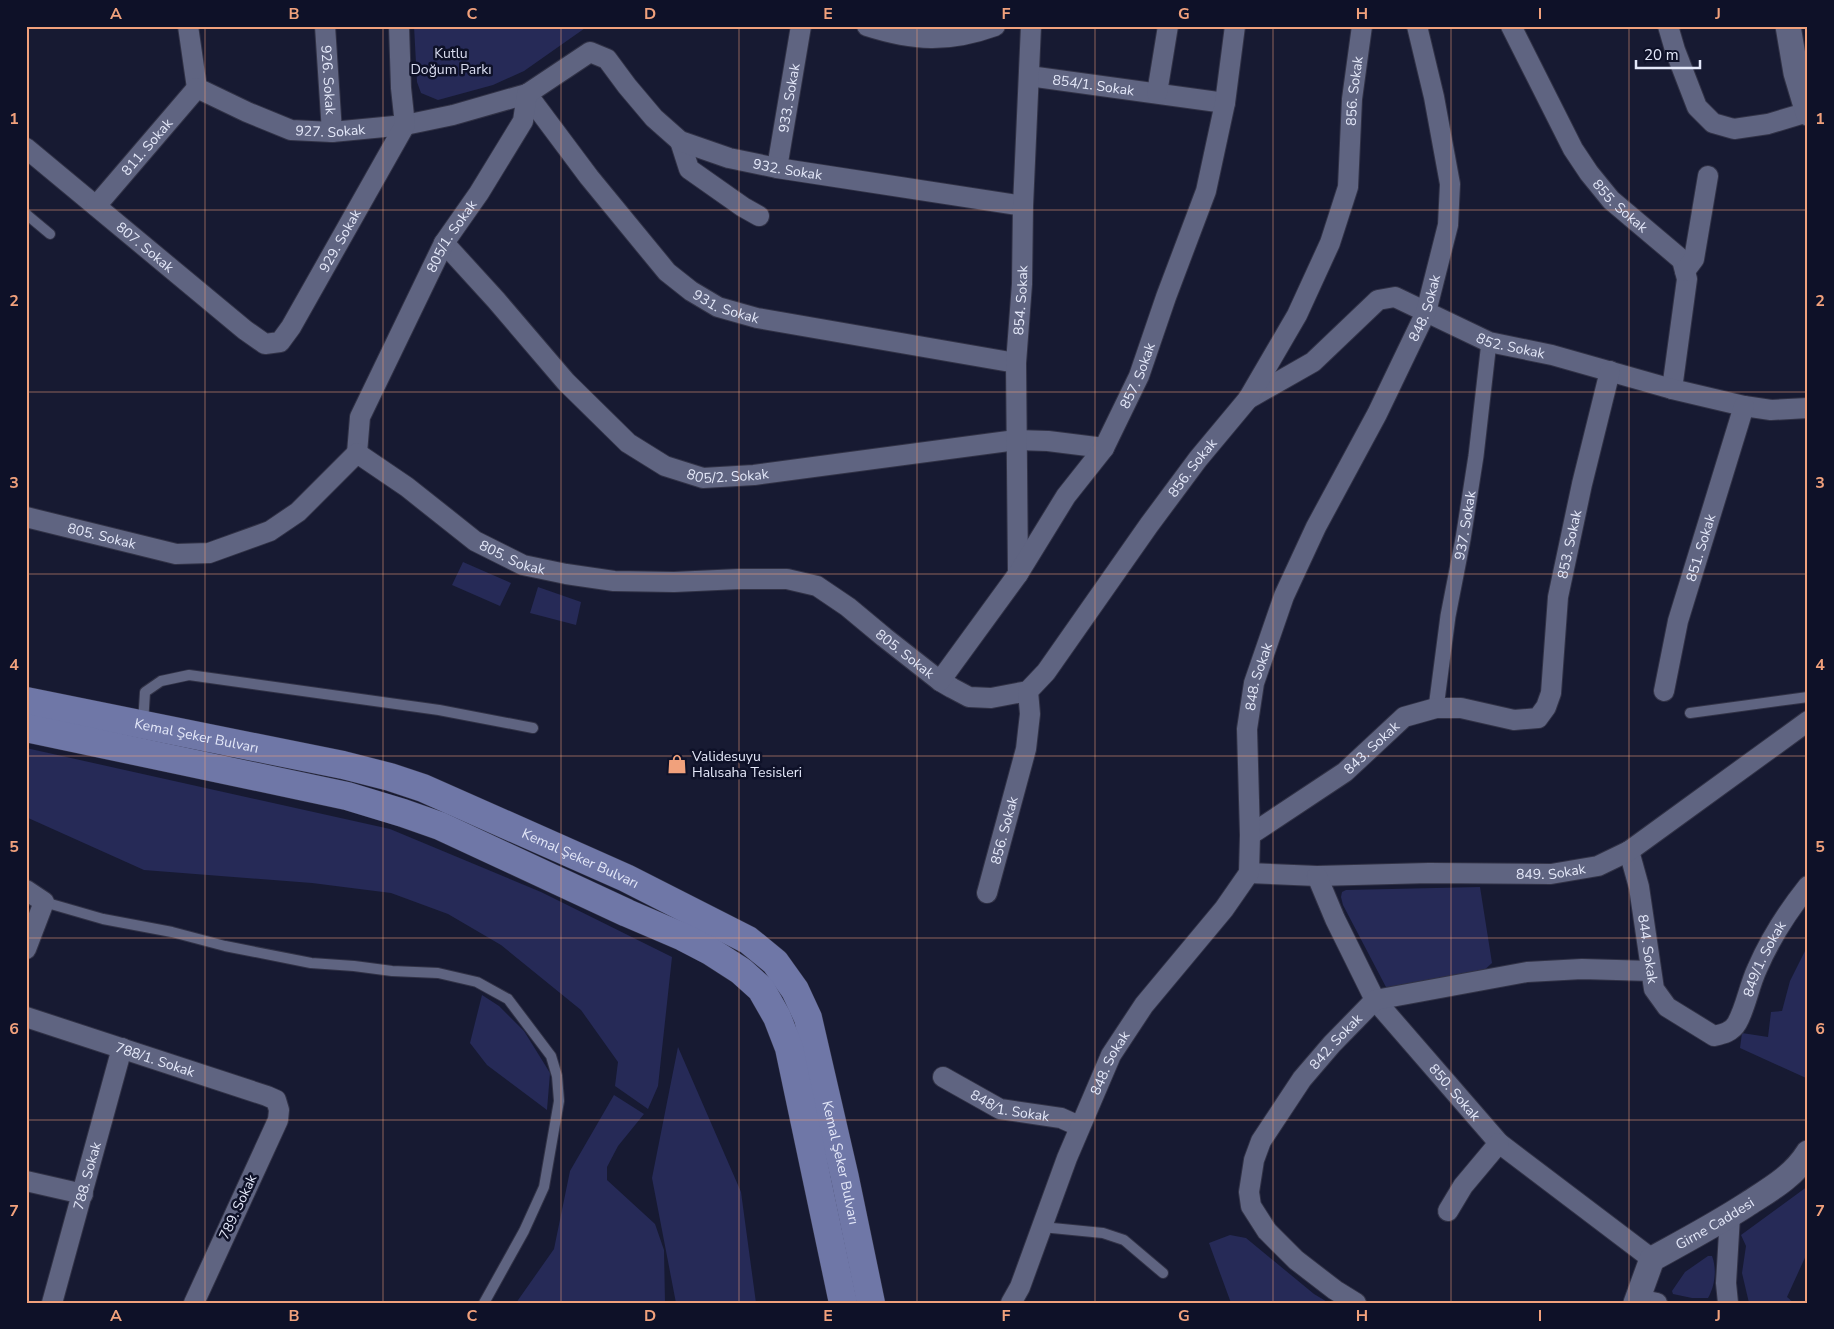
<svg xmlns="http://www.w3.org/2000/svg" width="1834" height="1329" font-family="'Nunito Sans',sans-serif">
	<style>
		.green { fill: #262a57 }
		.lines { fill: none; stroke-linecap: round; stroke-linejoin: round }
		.service-casing { stroke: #313246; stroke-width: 12 }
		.pedestrian-casing { stroke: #313246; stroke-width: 17 }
		.minor-casing { stroke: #313246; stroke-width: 22 }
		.tertiary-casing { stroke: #313246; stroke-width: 27 }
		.primary-casing { stroke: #313246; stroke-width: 29 }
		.service { stroke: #5f6481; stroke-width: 10 }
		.pedestrian { stroke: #5f6481; stroke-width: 15 }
		.minor { stroke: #5f6481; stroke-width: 20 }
		.tertiary { stroke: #5f6481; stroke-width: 25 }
		.primary { stroke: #6f77a7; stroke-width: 28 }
		.grid { fill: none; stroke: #f1a17c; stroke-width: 1; stroke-opacity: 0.55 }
		.labels { text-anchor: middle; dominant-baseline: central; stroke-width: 5; stroke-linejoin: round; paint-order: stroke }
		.park-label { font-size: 14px; fill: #d9dcef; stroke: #0e1128 }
		.street-label { font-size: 14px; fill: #e4e8f9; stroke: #0e1128 }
		.poi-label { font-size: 14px; fill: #e4e8f9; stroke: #0e1128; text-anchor: start }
		.neatline { fill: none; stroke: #f1a17c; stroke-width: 2 }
		.grid-label { font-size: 16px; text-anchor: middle; font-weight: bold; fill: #f1a17c }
	</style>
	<rect width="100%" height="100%" fill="#171a32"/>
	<path class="green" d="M414,26h174l-64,45 -31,14 -55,15 -17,-7 -4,-11z
		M463,562l48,21 -11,23 -48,-21z
		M538,587l43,15 -5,23 -46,-12z
		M26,748l364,81 151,63 131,65 -14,129 -10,23 -33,-23 3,-24 -37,-52 -80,-65 -53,-31 -57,-21 -79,-10 -168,-13 -118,-53z
		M1480,887l12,76 -11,10 -94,16 -44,-84 -2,-8 1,-5 4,-2z
		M1808,945v118l-2,15 -66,-30 2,-15 26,4 3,-25 11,-1 8,-30z
		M482,995l17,11 25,25 26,42 -3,37 -60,-45 -17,-22z
		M678,1047l63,145 15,111h-80l-24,-125z
		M614,1095l30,19 -26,32 -11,21v13l48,44 9,26 1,53h-149l38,-54 16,-78z
		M1808,1186v65l-21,46 7,6h-45l-7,-30 4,-27 -5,-11z
		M1230,1235l16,3 68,56 15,9h-98l-22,-60z
		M1708,1256h4c5,13 3,30 -4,42h-16l-19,-4 -1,-3 13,-19z"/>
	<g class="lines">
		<defs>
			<path id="service" d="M26,214l24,20
				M1690,713l118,-16
				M143,724l2,-32 16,-11 28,-6 250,35 94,18
				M44,902l59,17 69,13 53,14 86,17 43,3 38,5 46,2 39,9 31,17 43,57 6,20 2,25 -15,86 -20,44 -40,72
				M1042,1227l61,6 21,7 39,33"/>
			<g id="pedestrian">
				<path id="s1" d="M1436,708l12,-92 15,-77 13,-83 13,-114"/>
			</g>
			<g id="minor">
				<path id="s2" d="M188,26l9,62 50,24 44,18 41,2 73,-7 48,-10 77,-22"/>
				<path id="s3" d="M325,26l7,106"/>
				<path d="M867,26c47,15 81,17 128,0"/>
				<path id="s4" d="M1511,26l62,123 16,24 22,27 71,60 5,19 -15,110"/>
				<path d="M1668,26l7,24 22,57 16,16 21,6 34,-5 40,-12"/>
				<path id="s5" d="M1029,76l196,27"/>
				<path d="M1157,93l11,-67"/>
				<path id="s6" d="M527,94l62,83 78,95 24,19 27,16 39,11 259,45"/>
				<path d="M680,141l9,28 54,38 16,9"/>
				<path id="s7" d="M26,148l219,182 20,14 15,-2 11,-15 114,-202 -4,-37 -2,-62"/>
				<path id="s8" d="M777,168l24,-142"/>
				<path id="s9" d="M96,206l101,-118"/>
				<path id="s10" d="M444,243l52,57 70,82 62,61 37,23 38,12 51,-3 262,-35 32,1 56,7"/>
				<path d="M1685,271l9,-12 14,-83"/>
				<path id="s11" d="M1248,399l65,-37 65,-62 17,-3 94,45 63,13 120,34 72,17 27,4 37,-2"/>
				<path id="s12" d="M357,453l3,-36 84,-174 35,-50 44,-72 4,-27 63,-42 17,7 20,27 27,32 26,23 49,17 48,10 246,38"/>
				<path id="s13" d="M26,517l150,37 33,-1 61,-22 28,-19 59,-59 50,34 68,54 48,24 43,9 48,7 60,1 65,-3h48l30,7 31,21 36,30 56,44 12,7 17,9 22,1 37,-7"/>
				<path id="s14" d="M1018,574l-2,-211 6,-79 1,-78 8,-180"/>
				<path id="s15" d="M940,681l78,-107 48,-78 38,-48 35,-72 27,-79 40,-106 19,-88 10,-77"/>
				<path id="s16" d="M1664,691l14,-70 66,-215"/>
				<path id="s17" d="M1250,835l95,-63 59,-55 32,-9h25l53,12 24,-2 8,-11 5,-14 7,-96 24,-113 28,-113"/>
				<path id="s18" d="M1629,851l10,36 15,102 13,18 47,29c9,-2 18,-4 23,-13 9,-16 12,-37 20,-54 13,-30 31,-58 51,-83"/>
				<path id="s19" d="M1249,873l68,3 112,-3 122,1 47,-8 31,-15 179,-130"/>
				<path id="s20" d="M1317,876l18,43 40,81 124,143 153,116"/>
				<path d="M26,890l18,12 -18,47"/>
				<path id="s21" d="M987,893l39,-144 4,-35 -2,-23 18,-19 103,-147 49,-66 50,-60 49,-84 33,-72 18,-56 4,-88 10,-73"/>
				<path id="s22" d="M26,1017l241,79 9,4 3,10 -1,10 -84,183"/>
				<path id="s23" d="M943,1077l57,32 61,9 18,8"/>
				<path d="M26,1181l57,13"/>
				<path d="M1448,1211l15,-25 36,-43"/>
				<path d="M1638,1299l19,4"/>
				<path id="s24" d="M52,1303l70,-255"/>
				<path id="s25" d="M1011,1303l9,-16 47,-129 44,-103 33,-50 80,-96 25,-36 1,-38 -3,-106 7,-46 30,-87 32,-69 61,-113 49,-102 22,-87 2,-41 -16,-87 -17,-71"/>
				<path id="s26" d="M1356,1303l-21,-13 -39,-30 -29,-29 -16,-25 -2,-14 5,-32 7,-19 41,-62 30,-35 43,-44 152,-28 55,-3 69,2"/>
				<path d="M1728,1303l-2,-20 4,-67"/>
			</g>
			<g id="tertiary">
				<path d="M1788,26l8,47 12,40"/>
				<path id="s27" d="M1636,1303l16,-44c31,-17 63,-34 94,-54 23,-15 47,-28 62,-52"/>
			</g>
			<g id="primary">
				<path id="s28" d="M26,701l317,64 47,12 33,11 203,90 122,62 27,22 20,28 13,28 37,160 26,125"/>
				<path d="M26,728l321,68 56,17 37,13 187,87 56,24 27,14 31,20 20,18 16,28 12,31 54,255"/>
			</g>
		</defs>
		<use href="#service" class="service-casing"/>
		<use href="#pedestrian" class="pedestrian-casing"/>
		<use href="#minor" class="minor-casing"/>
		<use href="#tertiary" class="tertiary-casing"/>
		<use href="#primary" class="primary-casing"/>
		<use href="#service" class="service"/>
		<use href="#pedestrian" class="pedestrian"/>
		<use href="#minor" class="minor"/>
		<use href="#tertiary" class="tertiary"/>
		<use href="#primary" class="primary"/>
	</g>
	<path class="grid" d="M205,26v1277M383,26v1277M561,26v1277M739,26v1277M917,26v1277M1095,26v1277M1273,26v1277M1451,26v1277M1629,26v1277M26,210h1782M26,392h1782M26,574h1782M26,756h1782M26,938h1782M26,1120h1782"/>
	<defs>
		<symbol id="shop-bare" viewBox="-9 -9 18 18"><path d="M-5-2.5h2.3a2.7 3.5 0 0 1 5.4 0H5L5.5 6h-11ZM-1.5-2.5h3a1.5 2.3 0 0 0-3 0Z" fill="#f1a17c" stroke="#0e1128" stroke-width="2.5" paint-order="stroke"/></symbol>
	</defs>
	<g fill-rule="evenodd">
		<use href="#shop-bare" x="663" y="750" width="28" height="28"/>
	</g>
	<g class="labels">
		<g class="park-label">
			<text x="451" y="53">Kutlu<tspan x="451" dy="16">Doğum Parkı</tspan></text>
		</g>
		<g class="street-label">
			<text stroke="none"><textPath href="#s3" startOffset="54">926. Sokak</textPath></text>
			<text stroke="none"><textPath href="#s5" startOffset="65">854/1. Sokak</textPath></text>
			<text stroke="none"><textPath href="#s21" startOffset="905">856. Sokak</textPath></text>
			<text stroke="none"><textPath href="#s8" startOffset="71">933. Sokak</textPath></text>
			<text stroke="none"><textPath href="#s2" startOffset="205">927. Sokak</textPath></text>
			<text stroke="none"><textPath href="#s9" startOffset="78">811. Sokak</textPath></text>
			<text stroke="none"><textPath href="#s12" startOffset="718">932. Sokak</textPath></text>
			<text stroke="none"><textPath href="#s4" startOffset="212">855. Sokak</textPath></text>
			<text stroke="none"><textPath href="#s12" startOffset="239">805/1. Sokak</textPath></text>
			<text stroke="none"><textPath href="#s7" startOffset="442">929. Sokak</textPath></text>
			<text stroke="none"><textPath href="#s7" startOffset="155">807. Sokak</textPath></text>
			<text stroke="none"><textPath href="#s14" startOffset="274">854. Sokak</textPath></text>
			<text stroke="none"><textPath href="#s6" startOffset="296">931. Sokak</textPath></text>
			<text stroke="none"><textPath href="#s25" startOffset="1100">848. Sokak</textPath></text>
			<text stroke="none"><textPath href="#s11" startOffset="308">852. Sokak</textPath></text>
			<text stroke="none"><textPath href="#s15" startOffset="365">857. Sokak</textPath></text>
			<text stroke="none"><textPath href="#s21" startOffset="485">856. Sokak</textPath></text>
			<text stroke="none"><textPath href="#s10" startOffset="380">805/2. Sokak</textPath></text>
			<text stroke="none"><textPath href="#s1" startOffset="185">937. Sokak</textPath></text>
			<text stroke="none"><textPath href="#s13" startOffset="78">805. Sokak</textPath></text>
			<text stroke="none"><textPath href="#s17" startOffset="510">853. Sokak</textPath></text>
			<text stroke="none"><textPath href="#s16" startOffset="148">851. Sokak</textPath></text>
			<text stroke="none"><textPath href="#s13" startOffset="558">805. Sokak</textPath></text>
			<text stroke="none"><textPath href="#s13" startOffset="978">805. Sokak</textPath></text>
			<text stroke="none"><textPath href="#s25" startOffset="694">848. Sokak</textPath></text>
			<text stroke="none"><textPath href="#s28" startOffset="174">Kemal Şeker Bulvarı</textPath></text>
			<text stroke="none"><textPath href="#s17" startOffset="150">843. Sokak</textPath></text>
			<text stroke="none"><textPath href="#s21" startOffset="65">856. Sokak</textPath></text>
			<text stroke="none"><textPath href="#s28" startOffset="579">Kemal Şeker Bulvarı</textPath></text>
			<text stroke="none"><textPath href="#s19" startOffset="302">849. Sokak</textPath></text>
			<text stroke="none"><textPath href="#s18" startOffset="100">844. Sokak</textPath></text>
			<text stroke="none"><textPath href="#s18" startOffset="315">849/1. Sokak</textPath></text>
			<text stroke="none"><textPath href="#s26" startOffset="336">842. Sokak</textPath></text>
			<text stroke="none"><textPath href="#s22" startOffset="136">788/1. Sokak</textPath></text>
			<text stroke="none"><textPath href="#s25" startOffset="260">848. Sokak</textPath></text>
			<text stroke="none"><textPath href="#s20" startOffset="259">850. Sokak</textPath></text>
			<text stroke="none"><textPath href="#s23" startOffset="74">848/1. Sokak</textPath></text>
			<text stroke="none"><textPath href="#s28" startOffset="1014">Kemal Şeker Bulvarı</textPath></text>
			<text stroke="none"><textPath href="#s24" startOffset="132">788. Sokak</textPath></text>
			<text transform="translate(238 1207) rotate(-65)">789. Sokak</text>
			<text stroke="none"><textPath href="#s27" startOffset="119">Girne Caddesi</textPath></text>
		</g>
		<g class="poi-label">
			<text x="692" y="756">Validesuyu<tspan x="692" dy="16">Halısaha Tesisleri</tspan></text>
		</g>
	</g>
	<rect width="1834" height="1329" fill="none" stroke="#0e1128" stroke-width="55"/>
	<path d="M1636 60v8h64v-8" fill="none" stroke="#e4e8f9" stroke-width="2.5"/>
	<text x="1644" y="60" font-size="15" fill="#e4e8f9" stroke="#0e1128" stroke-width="4" paint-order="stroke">20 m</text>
	<rect x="28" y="28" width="1778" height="1274" class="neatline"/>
	<g class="grid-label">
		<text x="116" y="19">A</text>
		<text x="294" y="19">B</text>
		<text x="472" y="19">C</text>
		<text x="650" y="19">D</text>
		<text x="828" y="19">E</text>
		<text x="1006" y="19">F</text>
		<text x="1184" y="19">G</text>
		<text x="1362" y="19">H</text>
		<text x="1540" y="19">I</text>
		<text x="1718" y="19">J</text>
		<text x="14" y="124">1</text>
		<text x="1820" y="124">1</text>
		<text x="14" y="306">2</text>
		<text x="1820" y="306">2</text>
		<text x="14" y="488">3</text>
		<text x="1820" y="488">3</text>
		<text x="14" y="670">4</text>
		<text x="1820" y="670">4</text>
		<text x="14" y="852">5</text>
		<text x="1820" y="852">5</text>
		<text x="14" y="1034">6</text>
		<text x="1820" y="1034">6</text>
		<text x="14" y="1216">7</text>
		<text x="1820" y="1216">7</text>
		<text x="116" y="1321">A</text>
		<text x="294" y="1321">B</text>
		<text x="472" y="1321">C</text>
		<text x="650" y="1321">D</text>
		<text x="828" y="1321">E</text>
		<text x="1006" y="1321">F</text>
		<text x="1184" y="1321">G</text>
		<text x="1362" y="1321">H</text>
		<text x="1540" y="1321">I</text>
		<text x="1718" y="1321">J</text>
	</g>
</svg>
